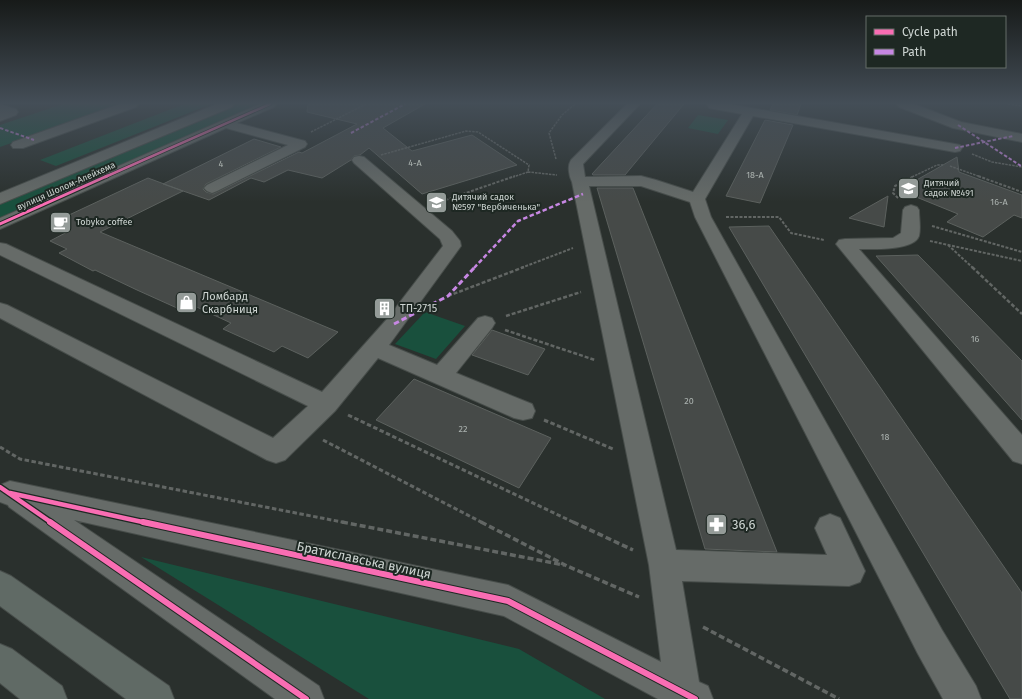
<svg xmlns="http://www.w3.org/2000/svg" width="1022" height="699" font-family="'Fira Sans',sans-serif">
	<style>
		.green { fill: #19503d }
		.building { fill: #464a48; stroke: #5c615e }
		.lines { fill: none; stroke-linecap: round; stroke-linejoin: round }
		.minor-casing { stroke: #474d4a; stroke-width: 2 }
		.major-casing { stroke: #474d4a; stroke-width: 2 }
		.path-far4 { stroke: #626664; stroke-width: 1.5; stroke-dasharray: 2.5 1; stroke-linecap: butt }
		.path-far3 { stroke: #626664; stroke-width: 2; stroke-dasharray: 3 1.5; stroke-linecap: butt }
		.path-far2 { stroke: #626664; stroke-width: 2.5; stroke-dasharray: 4 2; stroke-linecap: butt }
		.path-far1 { stroke: #626664; stroke-width: 3; stroke-dasharray: 4.5 2.5; stroke-linecap: butt }
		.path { stroke: #626664; stroke-width: 3.5; stroke-dasharray: 6 3; stroke-linecap: butt }
		.minor { fill: #666b68; fill-rule: evenodd }
		.major { fill: #606a65; fill-rule: evenodd }
		.quiet-far2 { stroke: #c787e3; stroke-width: 2; stroke-dasharray: 3.5 2; stroke-linecap: butt }
		.quiet-far1 { stroke: #c787e3; stroke-width: 2.5; stroke-dasharray: 4.5 2.5; stroke-linecap: butt }
		.quiet { stroke: #c787e3; stroke-width: 3; stroke-dasharray: 5.5 3; stroke-linecap: butt }
		.cycleway-far3-casing { stroke: #1e2823; stroke-width: 4 }
		.cycleway-far2-casing { stroke: #1e2823; stroke-width: 5 }
		.cycleway-far1-casing { stroke: #1e2823; stroke-width: 7 }
		.cycleway-casing { stroke: #1e2823; stroke-width: 8 }
		.cycleway-far3 { stroke: #f96db3; stroke-width: 2.5 }
		.cycleway-far2 { stroke: #f96db3; stroke-width: 3 }
		.cycleway-far1 { stroke: #f96db3; stroke-width: 4.5 }
		.cycleway { stroke: #f96db3; stroke-width: 6 }
		.labels { text-anchor: middle; dominant-baseline: central; stroke-width: 4; stroke-linejoin: round; paint-order: stroke }
		.number-label { font-size: 9px; fill: #abb2af }
		.far-poi-label { font-size: 9px; fill: #cdd4d1; stroke: #1e2823; text-anchor: start }
		.far-street-label { font-size: 9px; fill: #cdd4d1; stroke: #1e2823 }
		.poi-label { font-size: 11px; fill: #cdd4d1; stroke: #1e2823; text-anchor: start }
		.near-poi-label { font-size: 13px; fill: #cdd4d1; stroke: #1e2823; text-anchor: start }
		.near-street-label { font-size: 13px; fill: #cdd4d1; stroke: #1e2823 }
	</style>
	<rect width="100%" height="100%" fill="#2a302d"/>
	<path class="green" d="M63,104h58l-121,43v-22z
		M184,104h27l-155,62 -16,-6z
		M228,104h42l-270,120v-25z
		M698,115l30,5 -10,14 -30,-6z
		M425,312l40,14 -29,33 -41,-15z
		M141,557l378,92 86,50h-236z"/>
	<path class="building" d="M308,104h117l-42,24 29,23 60,-16 45,30 -95,29 -53,-46 -9,7 -6,1 -3,4 -29,18 -34,-8 -24,12 -13,-4 -42,22 -46,-16 91,-45 27,8 -75,37 -3,5 3,3 7,2 86,-42 3,1 55,-29 -50,-12z
		M657,104h27l-59,71h-32l-1,-1z
		M773,104h28l-4,11 -27,-5z
		M765,120l28,5 -33,78 -34,-7z
		M957,157l2,15 63,23v23l-8,-3 -31,22 -36,-15 11,-8 -59,-24z
		M148,178l35,13 -83,41 238,100 -30,26 -26,-12 -8,6 -51,-23 8,-6 -45,-21 -9,6 -40,-18 -42,-20 -2,1 -34,-18 8,-4 -17,-8 21,-11 -19,-7z
		M597,188h36l144,364 -72,-3z
		M888,196l-4,31 -35,-9z
		M769,226l253,367v106h-12l-281,-472z
		M918,255l104,106v59l-146,-164z
		M492,330l53,19 -17,26 -56,-20z
		M414,379l137,59 -32,50 -143,-68z"/>
	<g class="lines">
		<defs>
			<path id="minor" d="M0,104l16,5 2,3 -2,3 -16,6z
				M120,104h18l-2,3 -113,41h-10l-2,-3 2,-3z
				M217,104h17l-2,3 -232,97v-11z
				M260,104h16l-2,3 -37,16 68,18 2,3 -2,3 -88,44 -5,2 -5,-2 -3,-3 3,-3 81,-40 -62,-17 -226,101v-11z
				M627,104h13l-57,60 2,13 56,-1 15,4 37,12 49,-78 -33,-6 -2,-4h22l226,40 5,1 2,3 -2,3 -5,1 -202,-36 -48,83 6,18 231,413 34,56 5,13h-38l-25,-45 -223,-437 -5,-15 -49,-16h-52l87,364 151,5 -12,-27 5,-10 10,-4 10,4 25,53 -5,11 -11,4 -167,-5 17,101 9,4 5,13h-55l-154,-83 -430,-96 245,166 5,13h-49l-266,-192 -1,-2 -8,-3v-17l10,-4 498,104 153,77 -12,-97 -77,-383c-3,-6 -5,-16 -1,-22z
				M897,104h17l47,18 61,12v8l-69,-14 -54,-21z
				M359,156l5,1 88,74 8,10 1,5 -72,99 48,20 41,-47 7,-2 7,2 3,5 -3,5 -36,45 76,31 3,7 -3,7 -9,2 -9,-2 -136,-60 -43,53 -50,49 -9,3 -9,-3 -267,-142v-15l7,2 266,133 35,-32 -308,-151v-12l6,1 316,148 65,-73 56,-73 -3,-7 -86,-76 -2,-3 2,-3z
				M911,205l6,2 2,3c0,8 2,18 0,26 -5,15 -47,13 -60,13l163,186v29l-9,-3 -177,-217 3,-4 6,-1 48,-1 8,-5 2,-23 2,-3z"/>
			<path id="major" d="M0,571l11,5 158,110 5,13h-48l-126,-93z
				M0,644l12,5 50,37 5,13h-47l-20,-16z"/>
		</defs>
		<use href="#minor" class="minor-casing"/>
		<use href="#major" class="major-casing"/>
		<path class="path-far4" d="M1008,104l14,2
			M311,132l55,-28
			M972,154l20,8 30,5
			M381,155l85,-24 12,1 51,33 -1,7 -15,5
			M556,159l-7,-26 13,-18 13,-11
			M950,166l31,11
			M528,172l29,3
			M912,177l25,-12h6"/>
		<path class="path-far3" d="M978,176l44,16
			M898,198l-5,-5 2,-7 19,-10
			M437,203l78,-27
			M726,217h53l12,16 33,7
			M932,226l90,26
			M930,241l92,20
			M948,245l25,23
			M521,268l52,-20"/>
		<path class="path-far2" d="M972,267l50,47
			M448,296l76,-29
			M506,316l75,-24
			M505,330l90,30"/>
		<path class="path-far1" d="M348,415l227,108
			M544,420l69,29
			M323,440l160,83
			M0,447l20,12 327,64"/>
		<path class="path" d="M342,522l222,43
			M481,522l86,44 72,31
			M573,522l60,28
			M703,627l136,72"/>
		<use href="#minor" class="minor"/>
		<use href="#major" class="major"/>
		<path class="quiet-far2" d="M958,125l63,41
			M0,128l34,12
			M351,133l54,-29
			M955,148l58,-12"/>
		<path class="quiet-far1" d="M474,268l44,-47 65,-27"/>
		<path class="quiet" d="M394,324l54,-28 27,-29"/>
		<defs>
			<path id="cycleway-far3" d="M105,177l165,-73"/>
			<path id="cycleway-far2" d="M0,224l107,-48"/>
			<path id="cycleway-far1" d="M0,487l52,36
				M10,493l137,30"/>
			<path id="cycleway" d="M50,522l256,177
				M143,522l365,79 187,98"/>
		</defs>
		<use href="#cycleway-far3" class="cycleway-far3-casing"/>
		<use href="#cycleway-far2" class="cycleway-far2-casing"/>
		<use href="#cycleway-far1" class="cycleway-far1-casing"/>
		<use href="#cycleway" class="cycleway-casing"/>
		<use href="#cycleway-far3" class="cycleway-far3"/>
		<use href="#cycleway-far2" class="cycleway-far2"/>
		<use href="#cycleway-far1" class="cycleway-far1"/>
		<use href="#cycleway" class="cycleway"/>
	</g>
	<linearGradient id="sky" x2="0" y2="1"><stop stop-color="#171a19"/><stop offset="0.51" stop-color="#444e57"/><stop offset="1" stop-color="#444e57" stop-opacity="0"/></linearGradient>
	<rect width="1022" height="202" fill="url(#sky)"/>
	<defs>
		<symbol id="school-square" viewBox="-11 -11 22 22"><rect x="-9" y="-9" width="18" height="18" rx="4" fill="#949b98" stroke="#1e2823"/><path d="M0-5L7-2L0 1L-7-2ZM-4 1L0 2.5L4 1V4Q0 6-4 4Z" fill="#fff"/></symbol>
		<symbol id="cafe-square" viewBox="-11 -11 22 22"><rect x="-9" y="-9" width="18" height="18" rx="4" fill="#949b98" stroke="#1e2823"/><path d="M-5.5-4.5H6V0H3Q3 3.5 0 3.5H-2.5Q-5.5 3.5-5.5 0ZM3-3.2v2h1.7v-2ZM-6 4.5H4V6H-6Z" fill="#fff"/></symbol>
		<symbol id="shop-square" viewBox="-11 -11 22 22"><rect x="-9" y="-9" width="18" height="18" rx="4" fill="#949b98" stroke="#1e2823"/><path d="M-5-2.5h2.3a2.7 3.5 0 0 1 5.4 0H5L5.5 6h-11ZM-1.5-2.5h3a1.5 2.3 0 0 0-3 0Z" fill="#fff"/></symbol>
		<symbol id="building-square" viewBox="-11 -11 22 22"><rect x="-9" y="-9" width="18" height="18" rx="4" fill="#949b98" stroke="#1e2823"/><path d="M-4-6H4V6H1V3H-1V6H-4ZM-2.5-4.3h1.7v1.8h-1.7ZM.8-4.3h1.7v1.8H.8ZM-2.5-1h1.7V.8h-1.7ZM.8-1h1.7V.8H.8Z" fill="#fff"/></symbol>
		<symbol id="pharmacy-square" viewBox="-11 -11 22 22"><rect x="-9" y="-9" width="18" height="18" rx="4" fill="#949b98" stroke="#1e2823"/><path d="M-2-6h4v4h4v4h-4v4h-4v-4h-4v-4h4Z" fill="#fff"/></symbol>
	</defs>
	<g fill-rule="evenodd">
		<use href="#school-square" x="896" y="176" width="25" height="25"/>
		<use href="#school-square" x="424" y="190" width="25" height="25"/>
		<use href="#cafe-square" x="48" y="210" width="25" height="25"/>
		<use href="#shop-square" x="174" y="290" width="25" height="25"/>
		<use href="#building-square" x="372" y="296" width="25" height="25"/>
		<use href="#pharmacy-square" x="704" y="512" width="25" height="25"/>
	</g>
	<g class="labels">
		<g class="number-label">
			<text x="415" y="163">4-А</text>
			<text x="221" y="164">4</text>
			<text x="755" y="175">18-А</text>
			<text x="999" y="202">16-А</text>
			<text x="975" y="339">16</text>
			<text x="689" y="401">20</text>
			<text x="463" y="429">22</text>
			<text x="885" y="437">18</text>
		</g>
		<g class="far-poi-label">
			<text x="924" y="183">Дитячий<tspan x="924" dy="10">садок №491</tspan></text>
			<text x="452" y="197">Дитячий садок<tspan x="452" dy="10">№597 "Вербиченька"</tspan></text>
			<text x="76" y="222">Tobyko coffee</text>
		</g>
		<g class="far-street-label">
			<text transform="translate(66 186) rotate(-24)">вулиця Шолом-Алейхема</text>
		</g>
		<g class="poi-label">
			<text x="202" y="296">Ломбард<tspan x="202" dy="13">Скарбниця</tspan></text>
			<text x="400" y="308">ТП-2715</text>
		</g>
		<g class="near-poi-label">
			<text x="732" y="524">36,6</text>
		</g>
		<g class="near-street-label">
			<text transform="translate(364 560) rotate(12)">Братиславська вулиця</text>
		</g>
	</g>
	<rect x="866" y="16" width="140" height="52" fill="#1e2823" stroke="#646d69"/>
	<rect x="874" y="29" width="20" height="6" fill="#f96db3" stroke="#646d69"/>
	<text x="902" y="36" font-size="12" fill="#cdd4d1">Cycle path</text>
	<rect x="874" y="49" width="20" height="6" fill="#c787e3" stroke="#646d69"/>
	<text x="902" y="56" font-size="12" fill="#cdd4d1">Path</text>
</svg>
